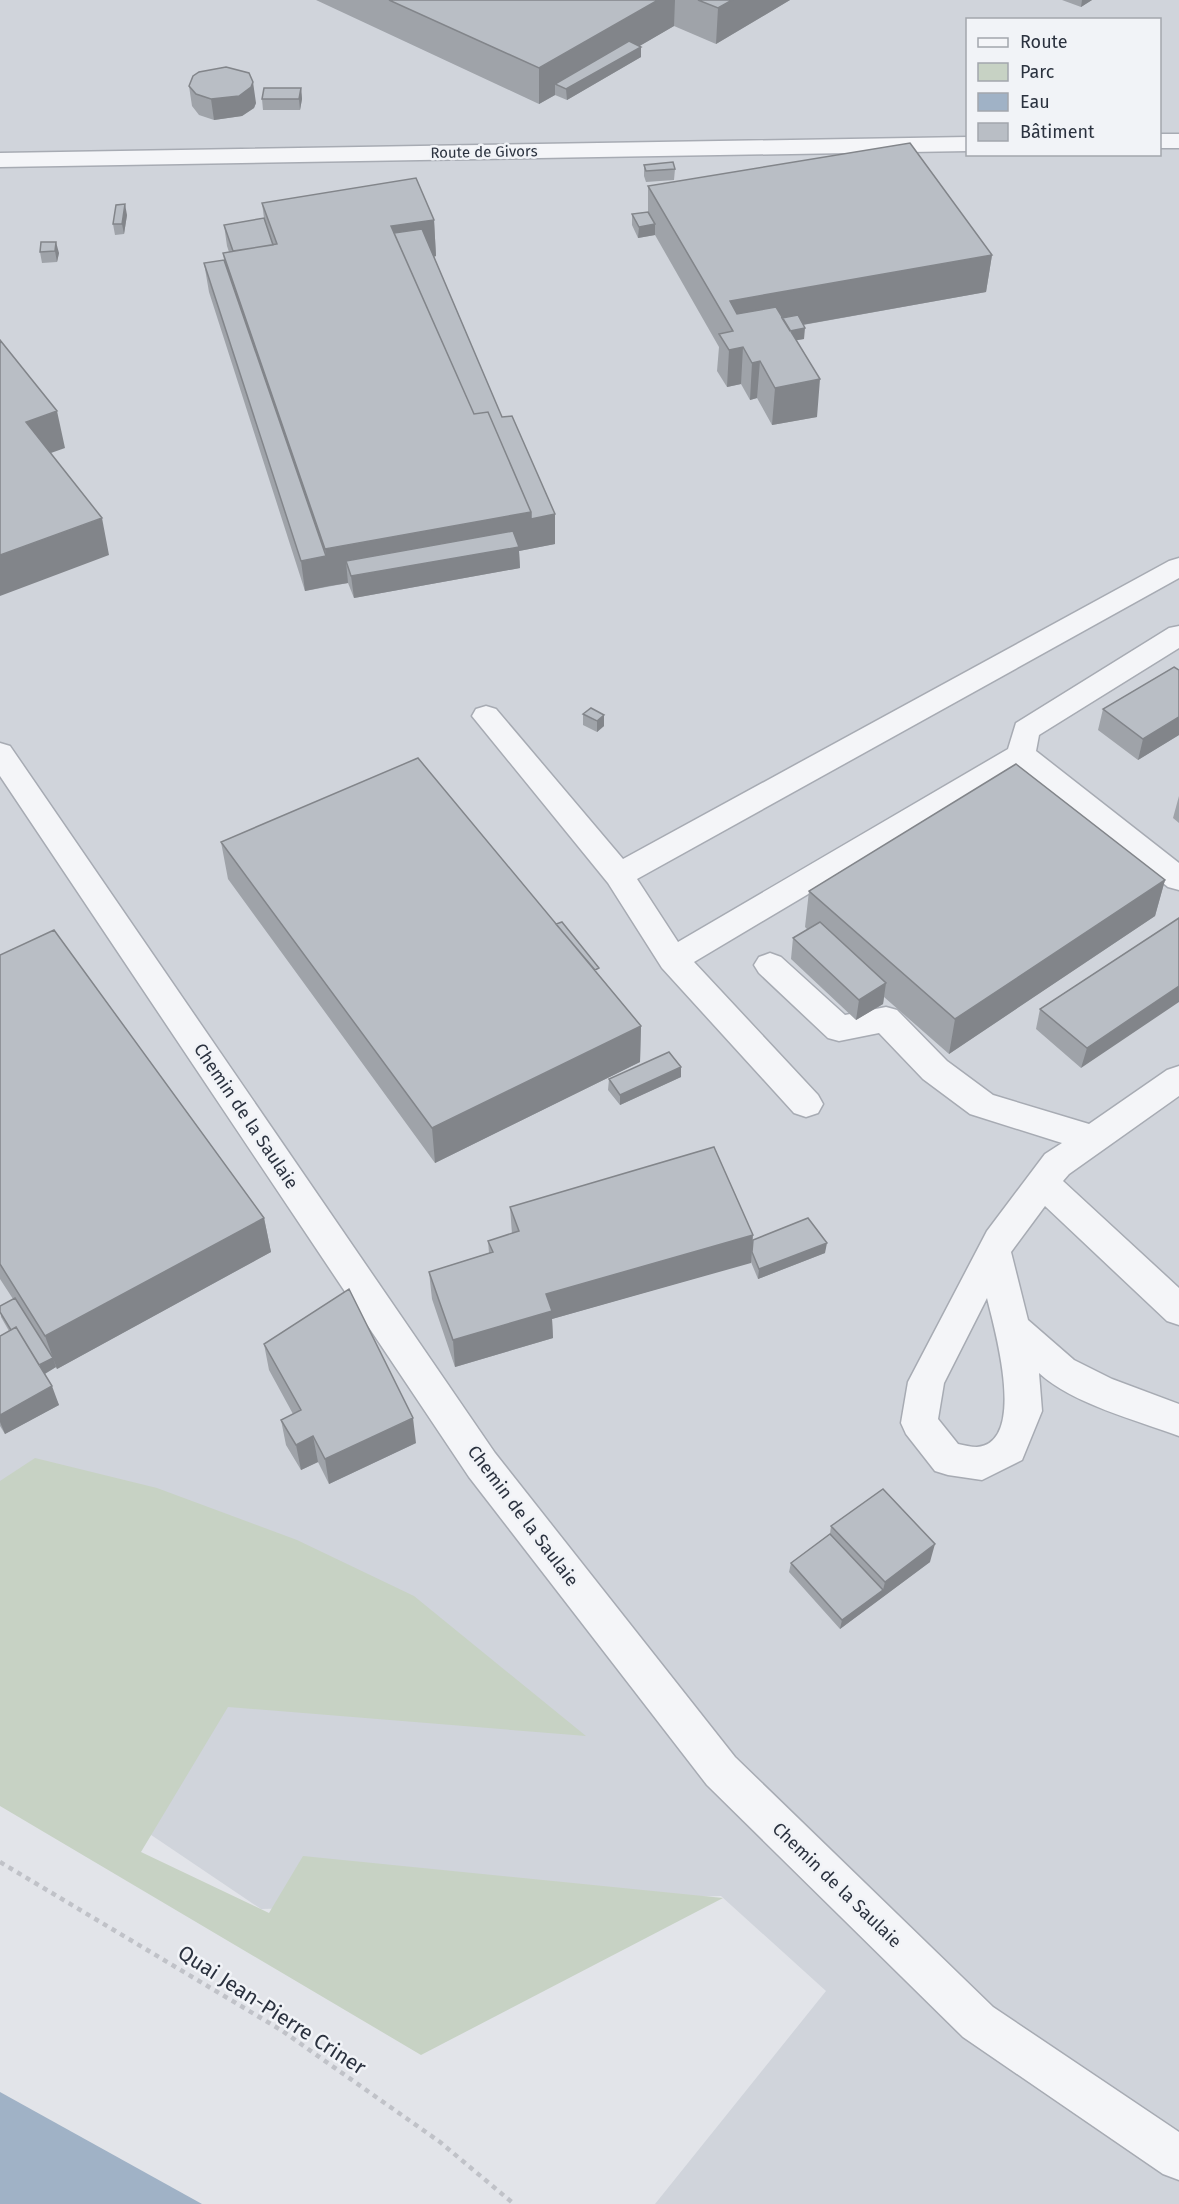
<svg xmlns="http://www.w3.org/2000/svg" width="1179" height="2204" font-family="'Fira Sans',sans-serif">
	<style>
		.built { fill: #d0d4db; fill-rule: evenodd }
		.green { fill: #c7d2c4 }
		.water { fill: #a0b2c6 }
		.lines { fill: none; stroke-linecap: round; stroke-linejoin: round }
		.minor-casing { stroke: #a7abb3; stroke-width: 3 }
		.path { stroke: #c0c2c8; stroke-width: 4.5; stroke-dasharray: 5 5; stroke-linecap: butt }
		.minor { fill: #f4f5f8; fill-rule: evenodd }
		.wall { fill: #9fa3a9 }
		.shaded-wall { fill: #82858a }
		.building { fill: #b9bec5; stroke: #82858a; stroke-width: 1.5 }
		.labels { text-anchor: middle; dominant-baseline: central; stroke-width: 5; stroke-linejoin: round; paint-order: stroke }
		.far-street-label { font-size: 15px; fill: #2b323f; stroke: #f1f3f7 }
		.street-label { font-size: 18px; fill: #2b323f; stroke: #f1f3f7 }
		.near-street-label { font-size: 21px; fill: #2b323f; stroke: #f1f3f7 }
	</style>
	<rect width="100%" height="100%" fill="#e2e4e9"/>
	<path class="built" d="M0,0h1179v2204h-524l171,-213 -105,-95 -460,13 -261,-176zM968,20h192v134h-192z"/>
	<path class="green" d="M35,1458l122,30 140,52 117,56 172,140 -358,-29 -87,145 128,61 34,-57 420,42 -302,157 -421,-249v-325z"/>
	<path class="water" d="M0,2092l202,112h-202z"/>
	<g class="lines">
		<defs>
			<path id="minor" d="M1160,134h19v14h-19z
				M968,137v14l-968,16v-14z
				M1179,558v20l-542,301 41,63 330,-193 8,-26 153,-95 10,-2v22l-140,87 -3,16 143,112v27l-11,-3 -148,-119 -326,194 124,133 5,9 -5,9 -12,4 -12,-4 -132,-145 -54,-85 -136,-167 4,-7 10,-3 10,3 127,150 546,-298z
				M0,743l10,3 485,707 240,304 258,250 186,125v48l-16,-6 -200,-137 -256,-252 -238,-308 -469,-701z
				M770,953l11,4 64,58 41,-8 11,3 50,51 46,34 96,29 78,-54 12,-4v30l-110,78 -6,7 116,107v37l-12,-4 -122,-115 -34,46 17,68 46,40 38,19 67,25v32c-43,-16 -106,-32 -140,-63l3,38 -20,49 -40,20 -34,-5 -13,-4 -29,-37 -5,-11 7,-41 79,-151 58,-77 17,-11 -92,-29 -47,-35 -44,-46 -40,8 -11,-3 -69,-65 -5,-8 5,-8zM987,1298c7,29 41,145 -10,149 -6,0 -13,-2 -19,-3l-20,-25 6,-36z"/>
		</defs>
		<use href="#minor" class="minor-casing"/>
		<path class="path" d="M0,1862l281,168 159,112 74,62"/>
		<use href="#minor" class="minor"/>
	</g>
	<path class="wall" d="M316,0h474l-74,44 -42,-18 -35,20 2,1v10l-74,43 -12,-5 -16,9z
		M1062,0h30l-11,7z
		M189,86l67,17 -2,5 -12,8 -28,4 -15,-5 -7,-9z
		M301,88l1,11 -2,11h-37l-1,-11z
		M644,165l31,4 -1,11 -28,2 -2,-6z
		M648,186l344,69 -6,37 -183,33 1,14 -8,1 21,77 -45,8 -15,-27 -7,2 -9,-16 -14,3 -10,-16 2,-24 -64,-112 -17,3 -6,-13v-11l16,-2z
		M262,203l172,17 2,36 -2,1 68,160 53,97v30l-36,7 1,17 -166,30 -6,-15 -43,8 -96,-299 -5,-29 20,-3 -1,-7 6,-1 -2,-6 -3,-21 40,-7z
		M127,215l-3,19 -9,1 -2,-11z
		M41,242l18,11 -2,9 -15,1 -2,-11z
		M1179,670v65l-41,25 -40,-30 5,-21z
		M583,714l21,12 -7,6 -14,-7z
		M1179,796v27l-6,-5z
		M221,842l378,133 42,51 -1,36 -205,101 -207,-284z
		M1165,880l-10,36 -206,138 -65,-57 -1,7 -27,16 -65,-61 2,-21 15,-8 -3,-3 4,-36z
		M1179,918l-98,150 -45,-39 4,-20z
		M0,955l264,263 7,34 -214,117 -1,-2 -11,7 14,31 -54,29 -5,-8v-90l9,-5 -8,-14 -1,-11 13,-7 -13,-20z
		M681,1077l-61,28 -12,-15 1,-11z
		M510,1207l243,33 72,13 -67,26 -7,-17 -199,57 1,19 -98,29 -23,-68 -3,-27 60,-19 -1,-12 24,-7z
		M264,1344l152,99 -87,41 -11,-22 -17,8 -15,-25 -5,-25 12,-6 -24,-44z
		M831,1526l99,36 -90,67 -51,-57 2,-9 39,-29z"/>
	<path class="shaded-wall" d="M658,0h17l-1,26 -108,63 -11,-5v11l-16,9v-36z
		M732,0h58l-74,44 2,-36z
		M1082,0h10l-11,7z
		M641,47v10l-74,43 -1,-11z
		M253,82l3,21 -2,5 -12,8 -28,4 -3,-21z
		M301,88l1,11 -2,11 -1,-11z
		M125,204l2,11 -3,19 -2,-10z
		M434,220l2,36 -32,6 -13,-36z
		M655,224v11l-17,3 1,-11z
		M56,242l3,11 -2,9 -2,-11z
		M992,255l-6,37 -207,37 -46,2 -3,-30z
		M805,328l-1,11 -24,4 1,-11z
		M743,347l-2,37 -14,3 2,-37z
		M760,361l-3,37 -7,2 2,-37z
		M820,379l-3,38 -45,8 3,-37z
		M57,411l8,37 -31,11 -8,-37z
		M531,512l24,2v30l-36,7 1,17 -166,30 -3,-22 -5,-15 2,22 -19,3 -4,-37z
		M102,518l7,37 -109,41v-41z
		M326,556l3,30 -24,5 -4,-30z
		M604,715v11l-7,6v-11z
		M1179,717v18l-41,25 5,-21z
		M1165,880l-10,36 -206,138 6,-35z
		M886,983l-3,21 -27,16 3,-20z
		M1179,986v16l-98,66 6,-20z
		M641,1026l-1,36 -205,101 -3,-35z
		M681,1067v10l-61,28v-10z
		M264,1218l7,34 -214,117 -12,-33z
		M753,1235l-2,28 -199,56 1,19 -98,29 -2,-27 93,-46z
		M827,1243l-2,10 -67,26 1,-10z
		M53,1358l3,9 -15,9 -4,-10z
		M52,1386l7,19 -54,29 -5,-12v-7z
		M413,1418l3,25 -87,41 -4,-25z
		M313,1436l5,26 -17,8 -5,-25z
		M935,1544l-5,18 -90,67 2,-9 41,-30 2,-8z"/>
	<path class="building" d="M389,0h269l-119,68z
		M698,0h34l-14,8z
		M629,41l12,6 -75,42 -11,-5z
		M226,67l23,6 4,9 -2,5 -12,9 -28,3 -15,-5 -7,-8 4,-10 6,-4z
		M264,88h37l-2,11h-37z
		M910,143l82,112 -262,46 7,13 39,-7 44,72 -45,9 -15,-27 -8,2 -9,-16 -14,3 -10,-16 14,-3 -85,-145z
		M673,162l2,7 -29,2 -2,-6z
		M416,178l18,42 -43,6 83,188 14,-2 43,100 -206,37 -102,-296 54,-9 -15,-41z
		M125,204l-3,20h-9l3,-19z
		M648,212l7,12 -16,3 -7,-13z
		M264,218l9,27 -40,6 -9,-26z
		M422,229l80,188 10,-1 43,98 -24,5v-7l-43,-100 -14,2 -80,-181z
		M41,242h15l-1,9 -15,1z
		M224,260l102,296 -25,5 -97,-298z
		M798,315l7,13 -15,3 -8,-13z
		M0,340l57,71 -31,11 76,96 -102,37z
		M513,531l6,16 -168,29 -5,-15z
		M1174,667l5,3v47l-36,22 -40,-30z
		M591,708l13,7 -7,6 -14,-7z
		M418,758l223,268 -209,102 -211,-286z
		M1016,764l149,116 -210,139 -146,-128z
		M1179,918v68l-92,62 -47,-39z
		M562,922l37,46 -4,2 -39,-46z
		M820,922l66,61 -27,17 -66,-62z
		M54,930l210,288 -219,118 -45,-72v-309z
		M669,1052l12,15 -61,28 -11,-16z
		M714,1147l39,88 -207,59 6,17 -99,29 -24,-68 64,-20 -5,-11 31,-10 -9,-24z
		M808,1218l19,25 -68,26 -7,-17 1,-12z
		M349,1289l64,129 -88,41 -12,-23 -17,9 -15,-25 20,-10 -37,-66z
		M15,1298l38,60 -14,7 -23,-38 -5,3 -11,-18v-6z
		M16,1327l36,59 -52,29v-79z
		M883,1489l52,55 -50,38 -54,-56z
		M830,1534l53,56 -41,30 -51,-57z"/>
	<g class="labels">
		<g class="far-street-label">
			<text transform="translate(484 152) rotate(-1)">Route de Givors</text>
		</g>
		<g class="street-label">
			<text transform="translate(246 1116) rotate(56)">Chemin de la Saulaie</text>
			<text transform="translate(523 1516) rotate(53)">Chemin de la Saulaie</text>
			<text transform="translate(837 1885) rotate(44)">Chemin de la Saulaie</text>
		</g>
		<g class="near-street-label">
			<text transform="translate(272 2010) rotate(33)">Quai Jean-Pierre Criner</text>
		</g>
	</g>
	<rect x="966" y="18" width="195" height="138" fill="#f1f3f7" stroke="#a2a6ad" stroke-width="1.5"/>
	<rect x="978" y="38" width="30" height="9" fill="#f4f5f8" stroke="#a2a6ad" stroke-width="1.5"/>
	<text x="1020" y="48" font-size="18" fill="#2b323f">Route</text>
	<rect x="978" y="63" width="30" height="18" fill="#c7d2c4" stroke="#a2a6ad" stroke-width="1.5"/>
	<text x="1020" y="78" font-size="18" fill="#2b323f">Parc</text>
	<rect x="978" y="93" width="30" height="18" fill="#a0b2c6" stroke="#a2a6ad" stroke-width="1.5"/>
	<text x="1020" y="108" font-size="18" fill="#2b323f">Eau</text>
	<rect x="978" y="123" width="30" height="18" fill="#b9bec5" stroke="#a2a6ad" stroke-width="1.5"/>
	<text x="1020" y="138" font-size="18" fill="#2b323f">Bâtiment</text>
</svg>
